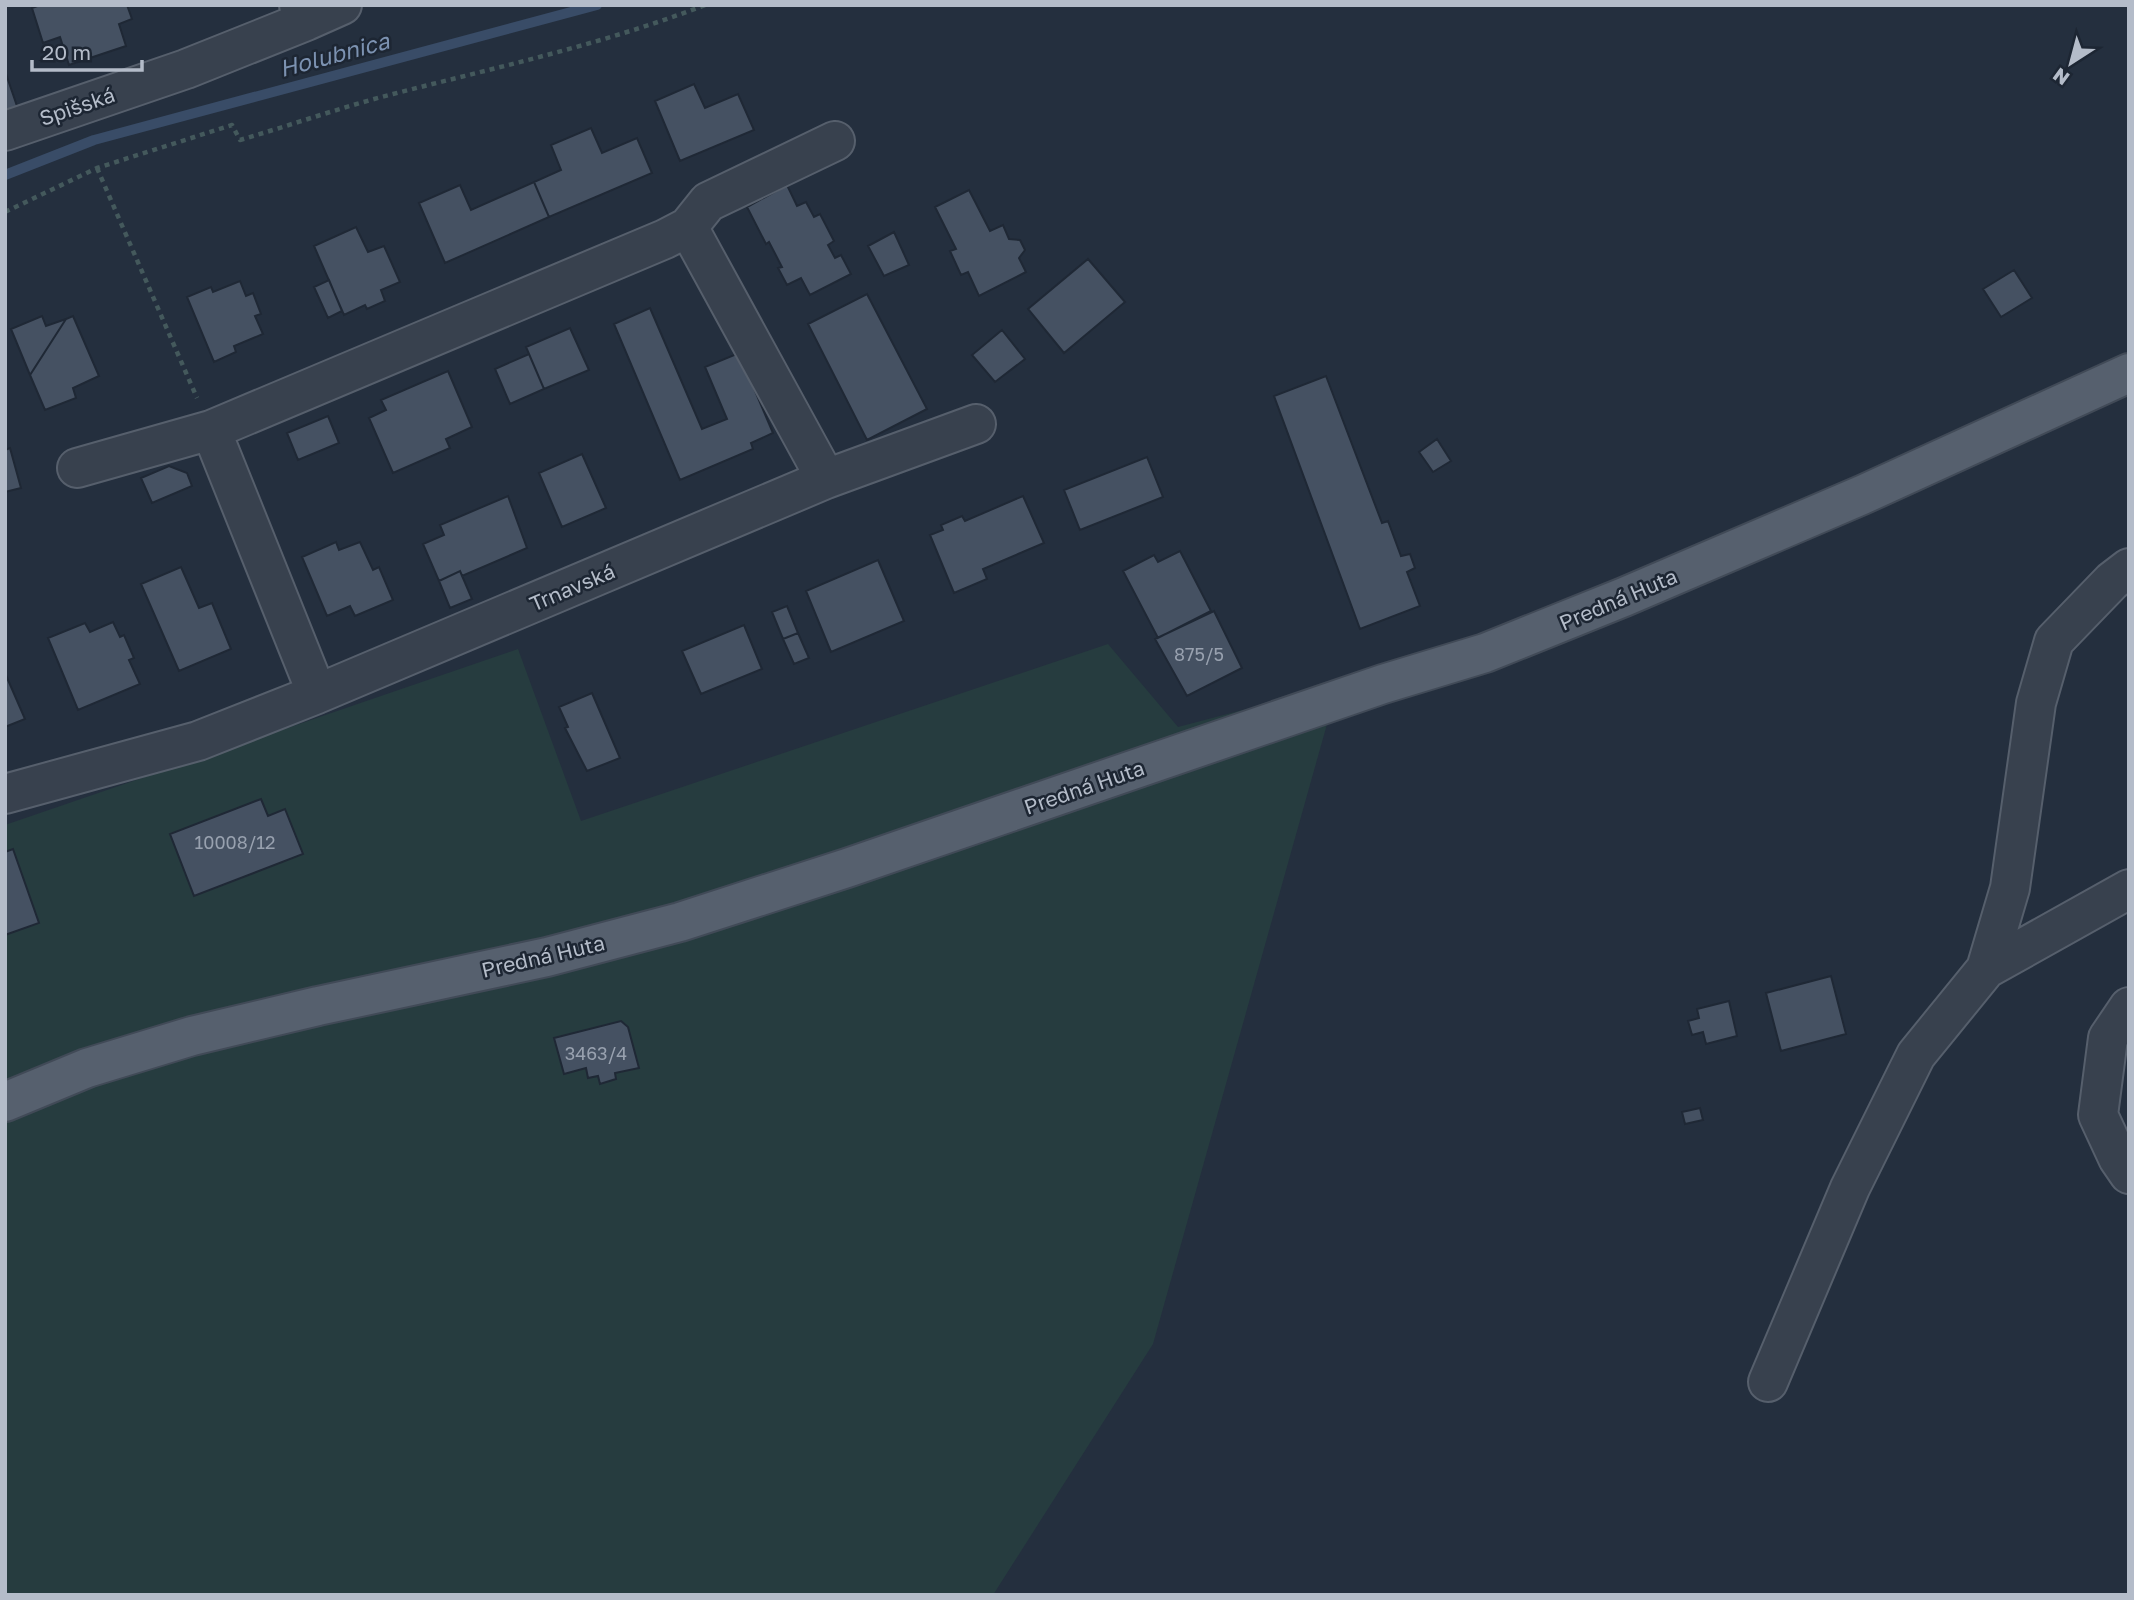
<svg xmlns="http://www.w3.org/2000/svg" width="2134" height="1600" font-family="'Golos Text',sans-serif">
	<style>
		.green { fill: #263c3f }
		.lines { fill: none; stroke-linecap: round; stroke-linejoin: round }
		.stream { stroke: #394c67; stroke-width: 10 }
		.building { fill: #455162; stroke: #1f2835; stroke-width: 2 }
		.minor-casing { stroke: #565f6c; stroke-width: 42 }
		.major-casing { stroke: #414a57; stroke-width: 42 }
		.path { stroke: #44595c; stroke-width: 4.5; stroke-dasharray: 5 5; stroke-linecap: butt }
		.minor { stroke: #38414e; stroke-width: 38 }
		.major { stroke: #56606e; stroke-width: 38 }
		.labels { text-anchor: middle; dominant-baseline: central; stroke-width: 5; stroke-linejoin: round; paint-order: stroke }
		.number-label { font-size: 18px; fill: #98a1af }
		.street-label { font-size: 21px; fill: #b4bcc9; stroke: #1d2633 }
		.water-label { font-size: 23px; font-style: italic; fill: #7c92b1; stroke: #1d2633 }
	</style>
	<rect width="100%" height="100%" fill="#242f3e"/>
	<path class="green" d="M1108,644l70,83 160,-42 -185,659 -160,251h-988v-770l513,-176 63,172z"/>
	<g class="lines">
		<path class="stream" d="M5,175l89,-35 503,-135"/>
	</g>
	<path class="building" d="M40,5h87l5,14 -13,5 7,22 -57,19 -9,-28 -17,6 -11,-35z
		M5,71l13,38 -13,5z
		M694,84l11,24 33,-14 16,36 -74,31 -25,-60z
		M591,128l11,25 35,-15 15,35 -103,44 -15,-35 27,-12 -10,-25z
		M534,182l15,35 -104,46 -26,-60 41,-18 11,25z
		M787,185l10,21 9,-4 8,15 6,-3 14,27 -6,4 7,13 6,-3 10,19 -41,21 -9,-17 -14,7 -9,-17 4,-1 -13,-25 -3,2 -19,-37z
		M969,190l21,41 13,-6 6,14 11,1 5,10 -6,8 7,14 -47,24 -11,-24 -7,3 -11,-24 6,-2 -21,-42z
		M356,227l12,25 16,-6 16,36 -19,8 4,11 -18,8 -2,-4 -21,10 -30,-69z
		M894,232l15,33 -25,11 -16,-30z
		M1088,259l37,43 -61,51 -36,-44z
		M2014,270l18,28 -31,19 -18,-28z
		M329,280l13,31 -14,7 -14,-31z
		M240,281l6,15 7,-3 8,21 -6,2 8,18 -29,12 2,6 -22,10 -27,-65 24,-10 2,5z
		M867,294l60,115 -60,31 -59,-116z
		M650,308l52,121 25,-10 -22,-52 34,-14 34,80 -22,10 2,6 -73,31 -66,-156z
		M42,316l4,10 20,-7 -36,56 -19,-46z
		M73,316l26,60 -26,12 3,10 -31,12 -15,-35 36,-56z
		M570,328l19,42 -45,19 -18,-42z
		M1002,330l23,29 -30,23 -23,-27z
		M529,354l15,35 -34,15 -15,-35z
		M448,371l24,56 -26,12 4,9 -57,25 -24,-55 17,-8 -5,-10z
		M1326,376l56,147 6,-2 13,35 9,-2 5,14 -8,4 13,34 -60,23 -86,-233z
		M328,416l11,27 -41,17 -11,-27z
		M1437,439l14,22 -18,11 -14,-20z
		M10,448l11,40 -16,4v-42z
		M582,454l24,54 -44,19 -23,-54z
		M1147,457l16,40 -83,33 -16,-40z
		M169,466l18,7 5,13 -40,17 -11,-25z
		M508,496l19,52 -65,28 -2,-5 -21,10 -16,-37 21,-9 -4,-10z
		M1023,496l21,47 -61,26 4,10 -33,14 -24,-58 13,-5 -2,-5 21,-9 3,5z
		M336,542l3,8 21,-8 13,28 6,-3 14,33 -38,16 -5,-10 -23,10 -25,-59z
		M1180,551l31,60 -53,27 -35,-67 31,-16 4,7z
		M878,560l26,61 -73,31 -25,-61z
		M181,567l18,41 13,-5 19,46 -52,22 -38,-87z
		M460,571l12,28 -22,9 -11,-27z
		M787,606l11,27 -15,6 -11,-27z
		M1214,611l28,57 -55,28 -32,-57z
		M113,622l7,15 4,-2 10,23 -5,2 11,24 -62,26 -30,-72 37,-15 5,9z
		M744,625l18,44 -61,25 -19,-43z
		M798,633l11,25 -15,6 -11,-25z
		M5,673l20,46 -20,8z
		M592,693l28,65 -33,13 -22,-43 3,-1 -9,-20z
		M261,799l7,17 17,-7 18,45 -109,42 -24,-62z
		M13,849l26,74 -34,12v-83z
		M1831,976l15,58 -65,17 -15,-58z
		M1729,1001l8,35 -31,8 -3,-12 -11,3 -4,-14 11,-3 -2,-9z
		M621,1021l7,6 11,41 -24,5 1,6 -16,5 -2,-8 -10,2 -2,-10 -22,6 -10,-36z
		M1700,1108l3,12 -18,4 -3,-12z"/>
	<g class="lines">
		<defs>
			<path id="minor" d="M299,5l7,16 36,-16
				M5,131l181,-62 120,-48
				M688,227l20,-25 127,-61
				M211,430l454,-191 23,-12 138,252 -509,215
				M826,479l150,-55
				M5,794l193,-53 119,-47 -106,-264 -134,38
				M1986,969l143,-80
				M2129,1007l-21,31 -10,77 20,43 11,16
				M1768,1382l82,-194 66,-133 70,-86 24,-81 26,-185 18,-62 58,-60 17,-13"/>
			<path id="major" d="M5,1102l82,-34 105,-32 126,-30 229,-49 133,-35 167,-54 536,-184 102,-31 139,-56 238,-102 267,-122"/>
		</defs>
		<use href="#minor" class="minor-casing"/>
		<use href="#major" class="major-casing"/>
		<path class="path" d="M97,168l100,230
			M5,212l92,-44 135,-43 8,15c51,-15 102,-33 153,-46 105,-27 211,-50 312,-89"/>
		<use href="#minor" class="minor"/>
		<use href="#major" class="major"/>
	</g>
	<g class="labels">
		<g class="number-label">
			<text x="1199" y="654">875/5</text>
			<text x="235" y="842">10008/12</text>
			<text x="596" y="1053">3463/4</text>
		</g>
		<g class="street-label">
			<text transform="translate(77 106) rotate(-19)">Spišská</text>
			<text transform="translate(572 587) rotate(-23)">Trnavská</text>
			<text transform="translate(1618 599) rotate(-23)">Predná Huta</text>
			<text transform="translate(1084 787) rotate(-19)">Predná Huta</text>
			<text transform="translate(543 956) rotate(-13)">Predná Huta</text>
		</g>
		<g class="water-label">
			<text transform="translate(334 54) rotate(-15)">Holubnica</text>
		</g>
	</g>
	<rect width="2134" height="1600" fill="none" stroke="#b4bcc9" stroke-width="14"/>
	<g transform="translate(2071 63) rotate(216)" stroke="#1d2633" stroke-width="5" paint-order="stroke">
	<path d="M0-5L12 26L0 18L-12 26Z" fill="#b4bcc9"/>
	<text y="-10" font-size="19" font-weight="bold" text-anchor="middle" fill="#b4bcc9">N</text>
	</g>
	<path d="M32 60v10h110v-10" fill="none" stroke="#b4bcc9" stroke-width="3.5"/>
	<text x="42" y="60" font-size="21" fill="#b4bcc9" stroke="#1d2633" stroke-width="5" paint-order="stroke">20 m</text>
</svg>
